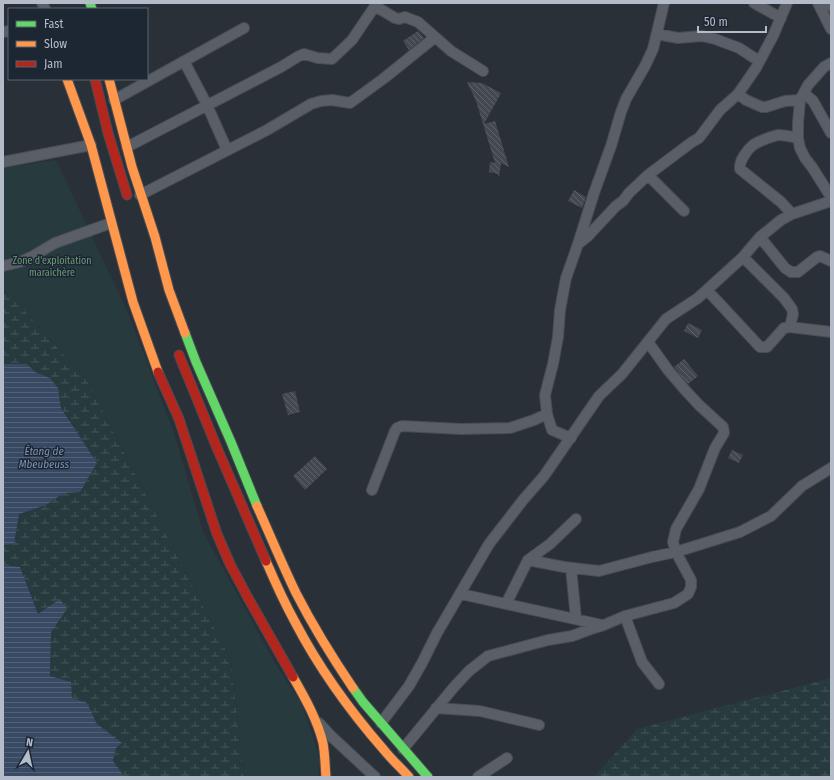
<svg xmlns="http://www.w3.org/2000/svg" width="834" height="780" font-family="'Fira Sans Condensed',sans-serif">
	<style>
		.wetland { fill: url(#wetland-marsh) }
		.green { fill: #273a3e }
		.water { fill: url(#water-rules) }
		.building { fill: url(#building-back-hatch) }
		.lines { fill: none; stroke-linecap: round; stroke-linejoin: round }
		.street-casing { stroke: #484c53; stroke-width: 12 }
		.fast-casing { stroke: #484c53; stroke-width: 11 }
		.slow-casing { stroke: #484c53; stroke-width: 11 }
		.jam-casing { stroke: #484c53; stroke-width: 11 }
		.street { stroke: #5a5e66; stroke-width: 10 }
		.fast { stroke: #63d668; stroke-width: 9 }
		.slow { stroke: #ff974d; stroke-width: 9 }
		.jam { stroke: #b3261e; stroke-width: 9 }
		.labels { text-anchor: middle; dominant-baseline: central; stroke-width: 3; stroke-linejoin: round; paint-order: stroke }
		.park-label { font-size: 10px; fill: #6b9a76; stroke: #1d2633 }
		.water-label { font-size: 11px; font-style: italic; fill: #7c92b1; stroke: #1d2633 }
	</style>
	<defs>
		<pattern id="wetland-marsh" width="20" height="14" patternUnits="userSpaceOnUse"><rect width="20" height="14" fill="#273a3e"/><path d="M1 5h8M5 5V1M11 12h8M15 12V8" fill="none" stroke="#445559"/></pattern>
		<pattern id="water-rules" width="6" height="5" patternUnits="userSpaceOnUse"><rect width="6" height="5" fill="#384963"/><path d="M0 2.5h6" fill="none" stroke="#526178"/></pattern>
		<pattern id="building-back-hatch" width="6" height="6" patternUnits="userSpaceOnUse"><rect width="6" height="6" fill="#444950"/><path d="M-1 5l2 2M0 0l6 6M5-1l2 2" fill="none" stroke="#5d6168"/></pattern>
	</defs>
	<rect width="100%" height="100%" fill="#2a3038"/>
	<path class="wetland" d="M3,292l6,1 79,89 143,278 13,117h-121v-2l-10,-14 2,-12 7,-6 -25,-19 -10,-20 -15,-6 -22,-22 1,-44 -13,-18 -18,-47 -17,-2v-20l11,-1 5,-30 27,-9 18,-12 16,-1 17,-29 -36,-55 -3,-20 -8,-10 -15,-6 -8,-8h-24z
		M831,678v99h-237l43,-48z"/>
	<path class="green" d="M56,160l72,153 46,120 29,99 72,131 27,42 11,31 6,23 -1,18h-74l-13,-117 -143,-278 -79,-89 -6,-2v-123z"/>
	<path class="water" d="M3,364h24l8,8 15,6 8,10 3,20 36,55 -17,29 -16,1 -18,12 -27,9 -5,30 -11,1z
		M3,565l17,2 18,47 22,-15 7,10 -16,23 -1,44 21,6 1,16 15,5 10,21 25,19 -7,6 -2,12 10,14v2h-120z"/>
	<path class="building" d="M418,31l6,7 -15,12 -6,-9z
		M467,82l15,1 19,10 -17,31 11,-3 14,46 -8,-4 -2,14 -1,-3 -9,-2 1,-10 5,1 -19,-62z
		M574,190l12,7 -4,11 -14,-7z
		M688,323l14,7 -4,8 -14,-7z
		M684,359l14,17 -10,8 -14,-17z
		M295,391l5,21 -12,3 -6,-21z
		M732,450l11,5 -4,8 -11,-5z
		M315,456l12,13 -22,21 -12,-14z"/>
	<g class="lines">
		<defs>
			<path id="street" d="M42,3l3,6
				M754,3l27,15
				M818,3l13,26
				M826,3l5,3
				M375,6l20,12 4,1 6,-2 13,5 33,29 32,20
				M3,32l6,-1
				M657,34l21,4 24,-2 13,3 24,9 20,13
				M184,61l23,44 20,45
				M831,63l-7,4 -16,18 -8,15 -2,23v15l2,10 5,10 7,9 19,30
				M804,93l9,8 18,32
				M738,94l8,6 16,7h4l19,-6 15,-1
				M114,100l130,-72
				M127,147l154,-80 18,-11 5,-2 14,4 14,1 20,-19 23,-34 1,-3
				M3,162l88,-17
				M648,175l36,36
				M140,195l127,-65 44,-26 10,-3 11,-1 18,3 33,-24 51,-41
				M792,214l-11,-12 -41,-33c-1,-8 7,-19 13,-24 6,-4 19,-9 26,-10 6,0 13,2 19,3
				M760,237l25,31 6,4h7l19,-15 3,-1 11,5
				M578,244l10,-8 28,-30 7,-5 6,-8 19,-18 44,-33 7,-4 21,-28 18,-16 18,-26 17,-32 14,-33
				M743,257l41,41 8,11 1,5 -3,13
				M3,266l17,-4 13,-6 22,-13 56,-20
				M707,290l53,57h7l17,-19 6,-1 41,5
				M571,438l-19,-8 -5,-16 -2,-19 8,-31 5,-27 2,-27 6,-32 12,-34 16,-51 17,-47 10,-34 5,-13 19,-33 8,-17 11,-46
				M372,490l23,-59 2,-3 5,-2 59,3 49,-1 24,-8 13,-6
				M528,560l36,7 35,4 53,-14 24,-5 64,-20 31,-16 31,-30 29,-18
				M571,568l5,51
				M461,594l141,31
				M506,604l22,-44 22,-16 26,-25
				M625,616l17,46 17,22
				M436,708l44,3 59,14
				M319,723l12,13 44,41
				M381,723l28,-37 13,-23 15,-30 52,-89 34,-44 21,-24 55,-80 23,-22 44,-55 32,-21 45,-41 17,-20 21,-17 11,-6 39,-13
				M403,749l51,-62 15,-16 19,-15 60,-16 24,-4 19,-7 13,-4 21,-9 49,-13 14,-9 3,-7v-7l-15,-28 -3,-10 3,-13 23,-40 16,-41 9,-15 -1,-6 -24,-22 -13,-14 -18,-21 -20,-28
				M478,777l29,-19"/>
			<path id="fast" d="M90,3l2,6
				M185,333l11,29 35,80 26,64
				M353,688l10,14 65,75"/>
			<path id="slow" d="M67,79l24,66 42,157 25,70
				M109,79l23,88 23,70 14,53 16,43
				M257,506c13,29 25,58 39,87 17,33 36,64 57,95
				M266,561c9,21 18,41 29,61 24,46 55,89 89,128 8,10 17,18 25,27
				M293,677c12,21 24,42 30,66 2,11 2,23 3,34"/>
			<path id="jam" d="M95,79l13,54 19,62
				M179,355l38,93 49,113
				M158,372l21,47 38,115 13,30 17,32 46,81"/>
		</defs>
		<use href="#street" class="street-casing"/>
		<use href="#fast" class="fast-casing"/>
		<use href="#slow" class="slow-casing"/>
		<use href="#jam" class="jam-casing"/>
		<use href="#street" class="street"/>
		<use href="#fast" class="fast"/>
		<use href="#slow" class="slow"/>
		<use href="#jam" class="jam"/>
	</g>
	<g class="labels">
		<g class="park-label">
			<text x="52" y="261">Zone d'exploitation<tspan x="52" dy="12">maraichère</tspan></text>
		</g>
		<g class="water-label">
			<text x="44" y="451">Étang de<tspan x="44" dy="13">Mbeubeuss</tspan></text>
		</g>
	</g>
	<rect width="834" height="780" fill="none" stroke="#b4bcc9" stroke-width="8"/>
	<rect x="8" y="8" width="140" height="72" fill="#1d2633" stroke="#59626f"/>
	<rect x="16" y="21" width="20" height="6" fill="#63d668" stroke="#59626f"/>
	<text x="44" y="28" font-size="12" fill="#b4bcc9">Fast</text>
	<rect x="16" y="41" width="20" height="6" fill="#ff974d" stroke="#59626f"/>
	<text x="44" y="48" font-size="12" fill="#b4bcc9">Slow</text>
	<rect x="16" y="61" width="20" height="6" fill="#b3261e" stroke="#59626f"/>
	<text x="44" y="68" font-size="12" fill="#b4bcc9">Jam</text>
	<g transform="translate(28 752) rotate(9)" stroke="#1d2633" stroke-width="3" paint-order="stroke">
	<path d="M0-3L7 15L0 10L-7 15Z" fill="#b4bcc9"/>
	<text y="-6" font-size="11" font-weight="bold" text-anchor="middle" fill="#b4bcc9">N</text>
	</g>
	<path d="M698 26v6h68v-6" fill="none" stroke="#b4bcc9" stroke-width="2"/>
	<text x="704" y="26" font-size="12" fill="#b4bcc9" stroke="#1d2633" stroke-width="3" paint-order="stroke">50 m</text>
</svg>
